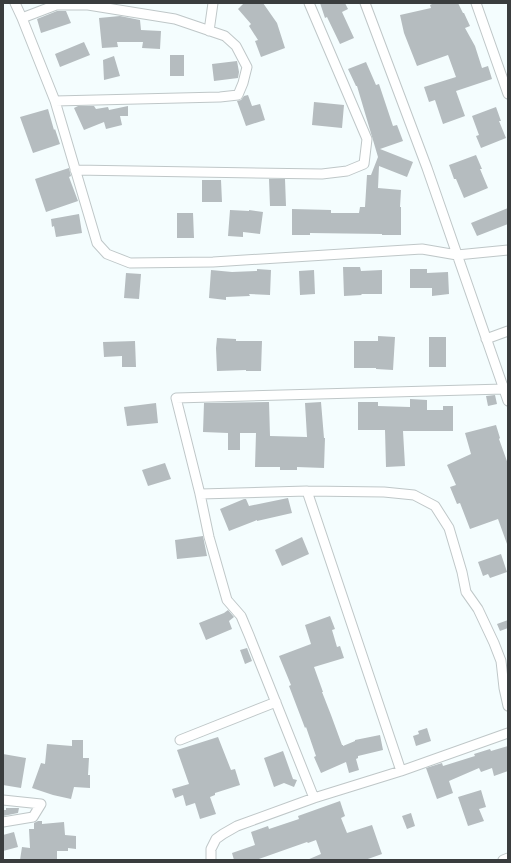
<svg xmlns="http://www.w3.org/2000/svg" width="511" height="863" font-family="'Work Sans',sans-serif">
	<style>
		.building { fill: #b5bcbf }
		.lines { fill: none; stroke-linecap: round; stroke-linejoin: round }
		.minor-casing { stroke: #bfc7c8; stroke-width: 11 }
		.minor { stroke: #fff; stroke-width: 9 }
	</style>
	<rect width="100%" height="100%" fill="#f4fdfe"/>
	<path class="building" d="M244,3h19l14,20 8,25 -24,9 -6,-16 3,-1 -9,-14 2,-2 -13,-15z
		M320,3h25l3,6 -6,3 12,26 -14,6 -13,-27 -2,1z
		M434,3h24l5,10h1l6,13 -5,2 10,18 7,22 6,-2 4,13 -36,12 9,25 -22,8 -8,-24 -6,2 -5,-15 32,-10 -8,-22 -31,11 -13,-33 -4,-18 31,-7 -1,-3z
		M57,11h9l5,12 -30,10 -4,-14z
		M120,16l20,4 1,10 20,1 -1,18 -18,-1 1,-6h-26l1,5 -16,1 -3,-30z
		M84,42l6,13 -30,12 -5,-13z
		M170,55h14v21h-14z
		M114,56l6,20 -16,4 -1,-20z
		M237,61l2,11 -1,6 -24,3 -2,-17z
		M366,62l10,23 3,-1 14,42 4,-1 6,16 -23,8 33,13 -6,15 -28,-11 -1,22 23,2 -1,17h1v28h-19v-1l-72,-1v2h-18v-26l39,1v3h28l1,-6h5l2,-32h4l7,-18 -21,-71h-1l-8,-17z
		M248,95l4,11 8,-2 5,16 -19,6 -9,-25 4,-1 3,-4z
		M314,102l30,3 -2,23 -30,-3z
		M78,106h16l2,3 12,-2 1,3 19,-4v10h-8l2,9 -16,4 -2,-7 -20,8 -10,-22z
		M496,107l5,14h-2l7,17 -25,10 -5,-12 3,-1 -7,-19z
		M48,109l6,21 1,-1 5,15 -27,9 -13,-36z
		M476,155l6,14h-2l8,19 -24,10 -8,-19h-2l-5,-14z
		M69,168l2,8 -2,1 9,24 -32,11 -11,-33z
		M269,179h16l1,27h-16z
		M202,180h19l1,22h-20z
		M508,208v16l-31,12 -6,-13z
		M230,210l19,1v-1l14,2 -3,22 -17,-2v5l-15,-1z
		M177,213h16l1,25h-17z
		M79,214l3,19 -26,4 -2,-11 -2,1 -1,-8z
		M343,267h17l1,4 21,-1v24h-21l1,1 -18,1z
		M257,269l14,1 -1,25 -21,-1 1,2 -24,1v3l-17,-2 2,-28 21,2 25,-1z
		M410,269h17v4l21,-1 1,22 -17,2v-8h-22z
		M314,270l1,24 -15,1 -1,-24z
		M126,273l15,1 -2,25 -15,-1z
		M378,336l17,1 -2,33 -17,-1v-1h-22v-27h24z
		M429,337h17v30h-17z
		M217,338l19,1v2h26l-1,30h-15v-1l-29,1 -1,-23z
		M135,341l1,26h-14v-11l-18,1 -1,-15z
		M495,395l2,9 -9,2 -2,-10z
		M410,399l17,1v10h16v-4h10v25h-50l2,35 -19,1 -1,-37h-27v-28h20v4l32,1z
		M269,402l1,34 37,1 -2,-34 16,-1 3,36h1l-1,30 -27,-1v3h-17v-3h-25l1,-34h-16v17h-12v-17l-25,-1 1,-29z
		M156,403l2,20 -31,3 -3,-19z
		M496,425l4,13 -1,1 9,25v80h-1l-9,-25 -28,10 -10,-26 -3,1 -7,-17 6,-2 -9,-20 24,-11 -6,-21z
		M165,463l6,16 -23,7 -6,-16z
		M288,498l4,15 -35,8v-1l-28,11 -9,-22 24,-10h2l3,7z
		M203,536l4,20 -30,3 -2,-19z
		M302,537l7,17 -27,12 -7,-16z
		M501,554l6,18 -17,6 -2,-4 -5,2 -5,-14z
		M228,610l6,7 -5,4 3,8 -26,11 -7,-17 25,-10z
		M330,616l5,13 -3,1 5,17 3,-1 4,12 -30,9 9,25h-1l9,23 11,30h1v1l12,-5v-1l25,-5 3,15 -25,6v2l-2,1 3,11 -10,3 -3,-11 -25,11 -7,-16 2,-1 -10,-29 -1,1 -16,-42 2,-1 -12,-29 32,-12 -6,-19z
		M508,620v8l-8,3 -3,-7z
		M247,648l5,13 -7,3 -5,-14z
		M427,728l4,13 -15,5 -3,-10 6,-2 -1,-3z
		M218,737l13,33 4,-1 5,16 -25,8v2l-5,2 6,17 -16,5 -5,-16 -9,3 -3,-11 -8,3 -3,-9 17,-5 -12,-34z
		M72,740h11v18h6l-1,17h2v13l-16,-1 -3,12 -18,-4 -21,-7 9,-25 4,1 2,-20 25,2z
		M508,746v25l-14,5 -2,-8 -11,4 -2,-4 -30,13 4,12 -16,6 -11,-31 16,-5 1,3 32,-10 -1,-2 16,-5 1,2z
		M283,751l10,28 4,1 -3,7 -10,-4 -10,4 -10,-29z
		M3,754l23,4 -5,30 -18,-3z
		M481,790l5,17 -7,2 5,12 -16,5 -10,-29z
		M340,801l5,15 -4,2 6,15 25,-8 10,29 -17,6h-58l14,-6 -5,-14 -8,3 -1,-1 -51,18h-22l-2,-7 23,-8 -4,-13 17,-6 1,3 30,-10 -1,-3z
		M6,808h13l-1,5 -15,3v-6h3z
		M411,813l4,13 -8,3 -5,-13z
		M38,821h4v3l22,-2 1,13 11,1v13l-8,-1v3h-11v9h-37l2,-13 8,1 -1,-19h5v-6z
		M14,832l4,15 -15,4v-16z"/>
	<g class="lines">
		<defs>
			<path id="minor" d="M15,3l7,15 33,83 42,142 10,11 23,9 83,-1 209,-13 35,6 51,-5
				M365,3l62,165 81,233
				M476,3l32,91
				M22,18l34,-13h32l87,14 50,17 11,10 11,21 -4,16 -5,12 -18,2 -165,4
				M209,31l4,-28
				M75,170l247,4 25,-3 17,-7 3,-25 -58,-136
				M486,339l22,-8
				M307,491l77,1 30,3 21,11 14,22 13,44 4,20 12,17 16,34 7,18 3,27 4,18
				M200,494l-24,-96 328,-9 4,-1
				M180,740l96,-38
				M401,771l-87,27 -65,-163 -8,-19 -14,-16 -18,-63 -9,-43 107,-3 94,280 107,-38
				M3,800l38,4 -8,13 -30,5
				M211,860v-11l5,-10 7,-5 14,-8 77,-28
				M503,860l5,-2"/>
		</defs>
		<use href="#minor" class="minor-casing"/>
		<use href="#minor" class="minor"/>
	</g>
	<rect width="511" height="863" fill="none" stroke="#3a3d3e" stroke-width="8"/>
</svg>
